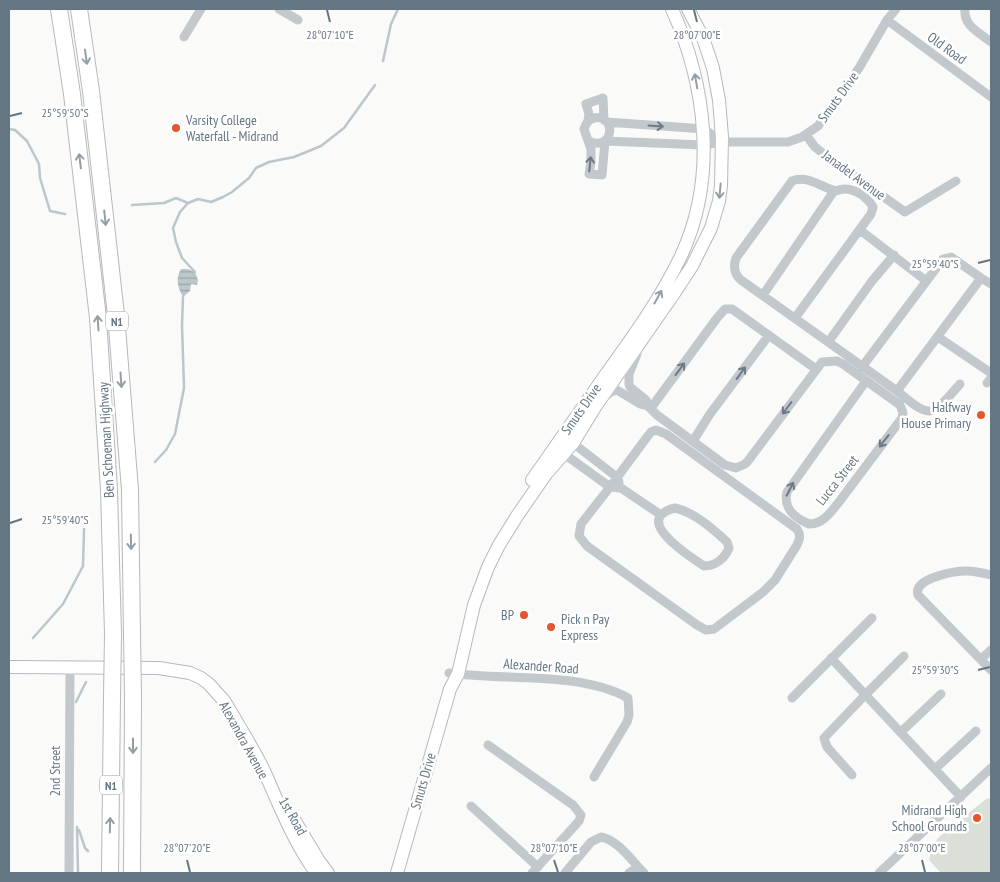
<svg xmlns="http://www.w3.org/2000/svg" width="1000" height="882" font-family="'PT Sans Narrow',sans-serif">
	<style>
		.green { fill: #dadfd7 }
		.water { fill: url(#water-rules) }
		.lines { fill: none; stroke-linecap: round; stroke-linejoin: round }
		.stream { stroke: #bbc7cb; stroke-width: 2.5 }
		.secondary-casing { stroke: #b3babf; stroke-width: 14 }
		.highway-casing { stroke: #b4b9bd; stroke-width: 18 }
		.street { stroke: #c3c8cc; stroke-width: 9 }
		.secondary { stroke: #fff; stroke-width: 12 }
		.highway { stroke: #fff; stroke-width: 16 }
		.highway-bridge-casing { stroke: #b4b9bd; stroke-width: 18; stroke-linecap: butt }
		.highway-bridge { stroke: #fff; stroke-width: 16 }
		.oneway { stroke: #939fa8 }
		.oneway2 { stroke: #6a7a87 }
		.ticks { fill: none; stroke: #657683; stroke-width: 2 }
		.poi-dot { fill: #e4572e; stroke: #fff; stroke-width: 2 }
		.labels { text-anchor: middle; dominant-baseline: central; stroke-width: 5; stroke-linejoin: round; paint-order: stroke }
		.shield { fill: #fff; stroke: #939fa8; stroke-width: 1 }
		.shield-label { font-size: 12px; font-weight: bold; fill: #657683 }
		.street-label { font-size: 14px; fill: #657683; stroke: #fff }
		.poi-label { font-size: 14px; fill: #657683; stroke: #fff; text-anchor: end }
		.ticks-label { font-size: 12px; text-anchor: middle; fill: #657683; stroke: #fff; stroke-width: 5; stroke-linejoin: round; paint-order: stroke }
	</style>
	<defs>
		<pattern id="water-rules" width="6" height="5" patternUnits="userSpaceOnUse" patternTransform="scale(1.25)"><rect width="6" height="5" fill="#bbc7cb"/><path d="M0 2.5h6" fill="none" stroke="#9ca6aa"/></pattern>
	</defs>
	<rect width="100%" height="100%" fill="#fafaf8"/>
	<path class="green" d="M991,798v75h-50l-12,-13 3,-11 6,-11 48,-39z"/>
	<path class="water" d="M181,269h7l7,3 3,8 -1,5 -6,-1 -1,7 -7,6c-5,-9 -8,-18 -2,-28z"/>
	<g class="lines">
		<path class="stream" d="M383,61l8,-37 7,-15
			M9,129l6,1 12,11 12,23 1,14 10,33 15,3
			M132,205l32,-2 12,-5 12,5
			M195,272l-13,-14 -6,-16 -3,-14 7,-16 8,-9 10,-4 13,3 12,-5 9,-5 17,-14 7,-10 13,-6 25,-5 27,-11 23,-18 31,-43
			M155,462l11,-12 9,-16 9,-46 -2,-63 1,-28
			M33,638l30,-34 20,-38 1,-37
			M76,702l10,-20
			M77,827l1,46
			M79,830l6,18 3,3"/>
		<defs>
			<path id="secondary" d="M532,480c24,-34 48,-69 72,-103 28,-39 56,-77 77,-121 37,-79 25,-171 -9,-247
				M9,667l150,1 31,5 11,5 8,6 16,18c13,23 29,47 40,71 15,34 29,69 51,100
				M295,821l24,40 9,12
				M397,873l53,-184 8,-15 16,-69 14,-38 11,-22 18,-29 29,-42 27,-31 22,-36 80,-115 17,-26 19,-38 8,-27 2,-15 1,-49 -3,-37 -6,-32 -10,-30 -15,-29"/>
			<path id="highway" d="M59,9l13,85 26,224 11,172 4,144
				M79,9l12,82 25,224 14,175 2,145
				M110,873l2,-176
				M132,873l1,-176"/>
		</defs>
		<use href="#secondary" class="secondary-casing"/>
		<use href="#highway" class="highway-casing"/>
		<path class="street" d="M279,9l19,11
			M965,9c-2,17 15,24 26,33
			M887,20l104,77
			M184,37l17,-28
			M588,121l1,-7 -3,-10 17,-6 1,22
			M607,122l97,7 18,13
			M806,135l9,12 14,11 76,54 51,-31
			M589,141c25,12 28,-28 5,-23 -5,1 -8,5 -10,11l7,20v13l-2,12 13,1 3,-34 99,4 18,-3h66l14,-5 16,-11 14,-19 27,-39 28,-48 9,-11
			M860,230l65,50
			M763,295l71,-104
			M795,318l76,-104 2,-7c-6,-10 -17,-18 -29,-18 -4,0 -8,3 -11,1 -14,-4 -26,-15 -41,-9l-56,77c-3,9 -2,16 5,22l156,111
			M938,337l53,36
			M829,341l43,-60 22,-26
			M637,354l-8,20v10l1,3 16,13 2,6 9,9 68,50 11,3 9,-4 3,-3 74,-99 15,-1 6,3 57,41 3,8 -1,5 -63,84c-8,10 -16,22 -30,22 -14,-6 -26,-15 -22,-32l79,-111
			M862,367l81,-108 8,-2 30,21
			M987,383l4,-5
			M960,384c-29,33 -28,36 -63,7l84,-113 10,6
			M606,396l5,-4 6,-2 23,14 8,2
			M651,408l66,-90 8,-9h7l84,60
			M656,430l10,4 131,95c4,6 3,10 0,16l-22,35 -12,12 -49,37 -8,1 -9,-5 -110,-79 -8,-10 2,-12 29,-37 37,-50 4,-5z
			M569,440l49,38 1,5
			M693,441l17,-27 59,-79
			M560,451l50,36 11,1 40,27
			M675,508c19,4 38,21 52,34l2,6c-4,10 -13,18 -25,18 -12,-8 -56,-36 -43,-51 4,-4 9,-6 14,-7z
			M991,575c-8,-2 -16,-4 -24,-4 -12,0 -54,7 -49,24l73,75
			M831,658l130,139
			M981,659l10,-9
			M449,673c55,8 131,-2 179,25l1,17 -2,7 -33,55
			M792,698l80,-80
			M901,732l40,-38
			M488,745l85,60 8,10 -2,6 -47,52
			M935,769l41,-38
			M852,775l-25,-28 -3,-9 42,-44 38,-38
			M471,806l67,61
			M69,873l1,-205
			M565,873l26,-31 10,-5c17,3 31,24 43,36
			M629,873l9,-6
			M879,873l112,-105"/>
		<use href="#secondary" class="secondary"/>
		<use href="#highway" class="highway"/>
		<defs>
			<path id="highway-bridge" d="M132,635l1,62
				M112,697l1,-63"/>
		</defs>
		<use href="#highway-bridge" class="highway-bridge-casing"/>
		<use href="#highway-bridge" class="highway-bridge"/>
	</g>
	<defs><path id="oneway-shaft" d="M-6 0H5M1.5-3L5.5 0L1.5 3" fill="none" stroke-width="1.6" stroke-linecap="round" stroke-linejoin="round" transform="scale(1.25)"/></defs>
	<g class="oneway">
		<use href="#oneway-shaft" transform="translate(86 57) rotate(82)"/>
		<use href="#oneway-shaft" transform="translate(696 81) rotate(-100)"/>
		<use href="#oneway-shaft" transform="translate(80 161) rotate(-97)"/>
		<use href="#oneway-shaft" transform="translate(720 191) rotate(95)"/>
		<use href="#oneway-shaft" transform="translate(105 218) rotate(84)"/>
		<use href="#oneway-shaft" transform="translate(658 297) rotate(-61)"/>
		<use href="#oneway-shaft" transform="translate(98 323) rotate(-94)"/>
		<use href="#oneway-shaft" transform="translate(121 380) rotate(86)"/>
		<use href="#oneway-shaft" transform="translate(131 542) rotate(89)"/>
		<use href="#oneway-shaft" transform="translate(133 746) rotate(90)"/>
		<use href="#oneway-shaft" transform="translate(110 825) rotate(-89)"/>
	</g>
	<g class="oneway2">
		<use href="#oneway-shaft" transform="translate(656 126) rotate(4)"/>
		<use href="#oneway-shaft" transform="translate(590 164) rotate(-84)"/>
		<use href="#oneway-shaft" transform="translate(680 369) rotate(-54)"/>
		<use href="#oneway-shaft" transform="translate(741 373) rotate(-54)"/>
		<use href="#oneway-shaft" transform="translate(787 408) rotate(127)"/>
		<use href="#oneway-shaft" transform="translate(884 441) rotate(128)"/>
		<use href="#oneway-shaft" transform="translate(790 489) rotate(-63)"/>
	</g>
	<path class="ticks" d="M327,10l3,12M694,10l3,12M10,116l12,-3M978,263l12,-3M10,523l12,-4M978,670l12,-3M187,860l3,12M554,860l4,12M922,860l3,12"/>
	<g class="poi-dot">
		<circle cx="176" cy="128" r="5"/>
		<circle cx="981" cy="415" r="5"/>
		<circle cx="524" cy="615" r="5"/>
		<circle cx="551" cy="627" r="5"/>
		<circle cx="977" cy="818" r="5"/>
	</g>
	<g class="labels">
		<g class="shield">
			<rect x="106" y="311.5" width="22" height="19" rx="4"/>
			<rect x="100" y="775.5" width="22" height="19" rx="4"/>
		</g>
		<g class="shield-label">
			<text x="117" y="321">N1</text>
			<text x="111" y="785">N1</text>
		</g>
		<g class="street-label">
			<text transform="translate(947 48) rotate(36)">Old Road</text>
			<text transform="translate(838 97) rotate(-54)">Smuts Drive</text>
			<text transform="translate(854 175) rotate(36)">Janadel Avenue</text>
			<text transform="translate(581 409) rotate(-55)">Smuts Drive</text>
			<text transform="translate(106 440) rotate(-93)">Ben Schoeman Highway</text>
			<text transform="translate(837 480) rotate(-52)">Lucca Street</text>
			<text transform="translate(541 666) rotate(4)">Alexander Road</text>
			<text transform="translate(244 740) rotate(61)">Alexandra Avenue</text>
			<text transform="translate(55 771) rotate(-90)">2nd Street</text>
			<text transform="translate(423 781) rotate(-74)">Smuts Drive</text>
			<text transform="translate(293 816) rotate(60)">1st Road</text>
		</g>
		<g class="poi-label">
			<text x="186" y="120" text-anchor="start">Varsity College<tspan x="186" dy="16">Waterfall - Midrand</tspan></text>
			<text x="971" y="407">Halfway<tspan x="971" dy="16">House Primary</tspan></text>
			<text x="514" y="615">BP</text>
			<text x="561" y="619" text-anchor="start">Pick n Pay<tspan x="561" dy="16">Express</tspan></text>
			<text x="967" y="810">Midrand High<tspan x="967" dy="16">School Grounds</tspan></text>
		</g>
	</g>
	<g class="ticks-label">
		<text x="330" y="39">28°07'10"E</text>
		<text x="697" y="39">28°07'00"E</text>
		<text x="65" y="117">25°59'50"S</text>
		<text x="935" y="268">25°59'40"S</text>
		<text x="65" y="524">25°59'40"S</text>
		<text x="935" y="674">25°59'30"S</text>
		<text x="187" y="852">28°07'20"E</text>
		<text x="554" y="852">28°07'10"E</text>
		<text x="922" y="852">28°07'00"E</text>
	</g>
	<rect width="1000" height="882" fill="none" stroke="#657683" stroke-width="20"/>
</svg>
